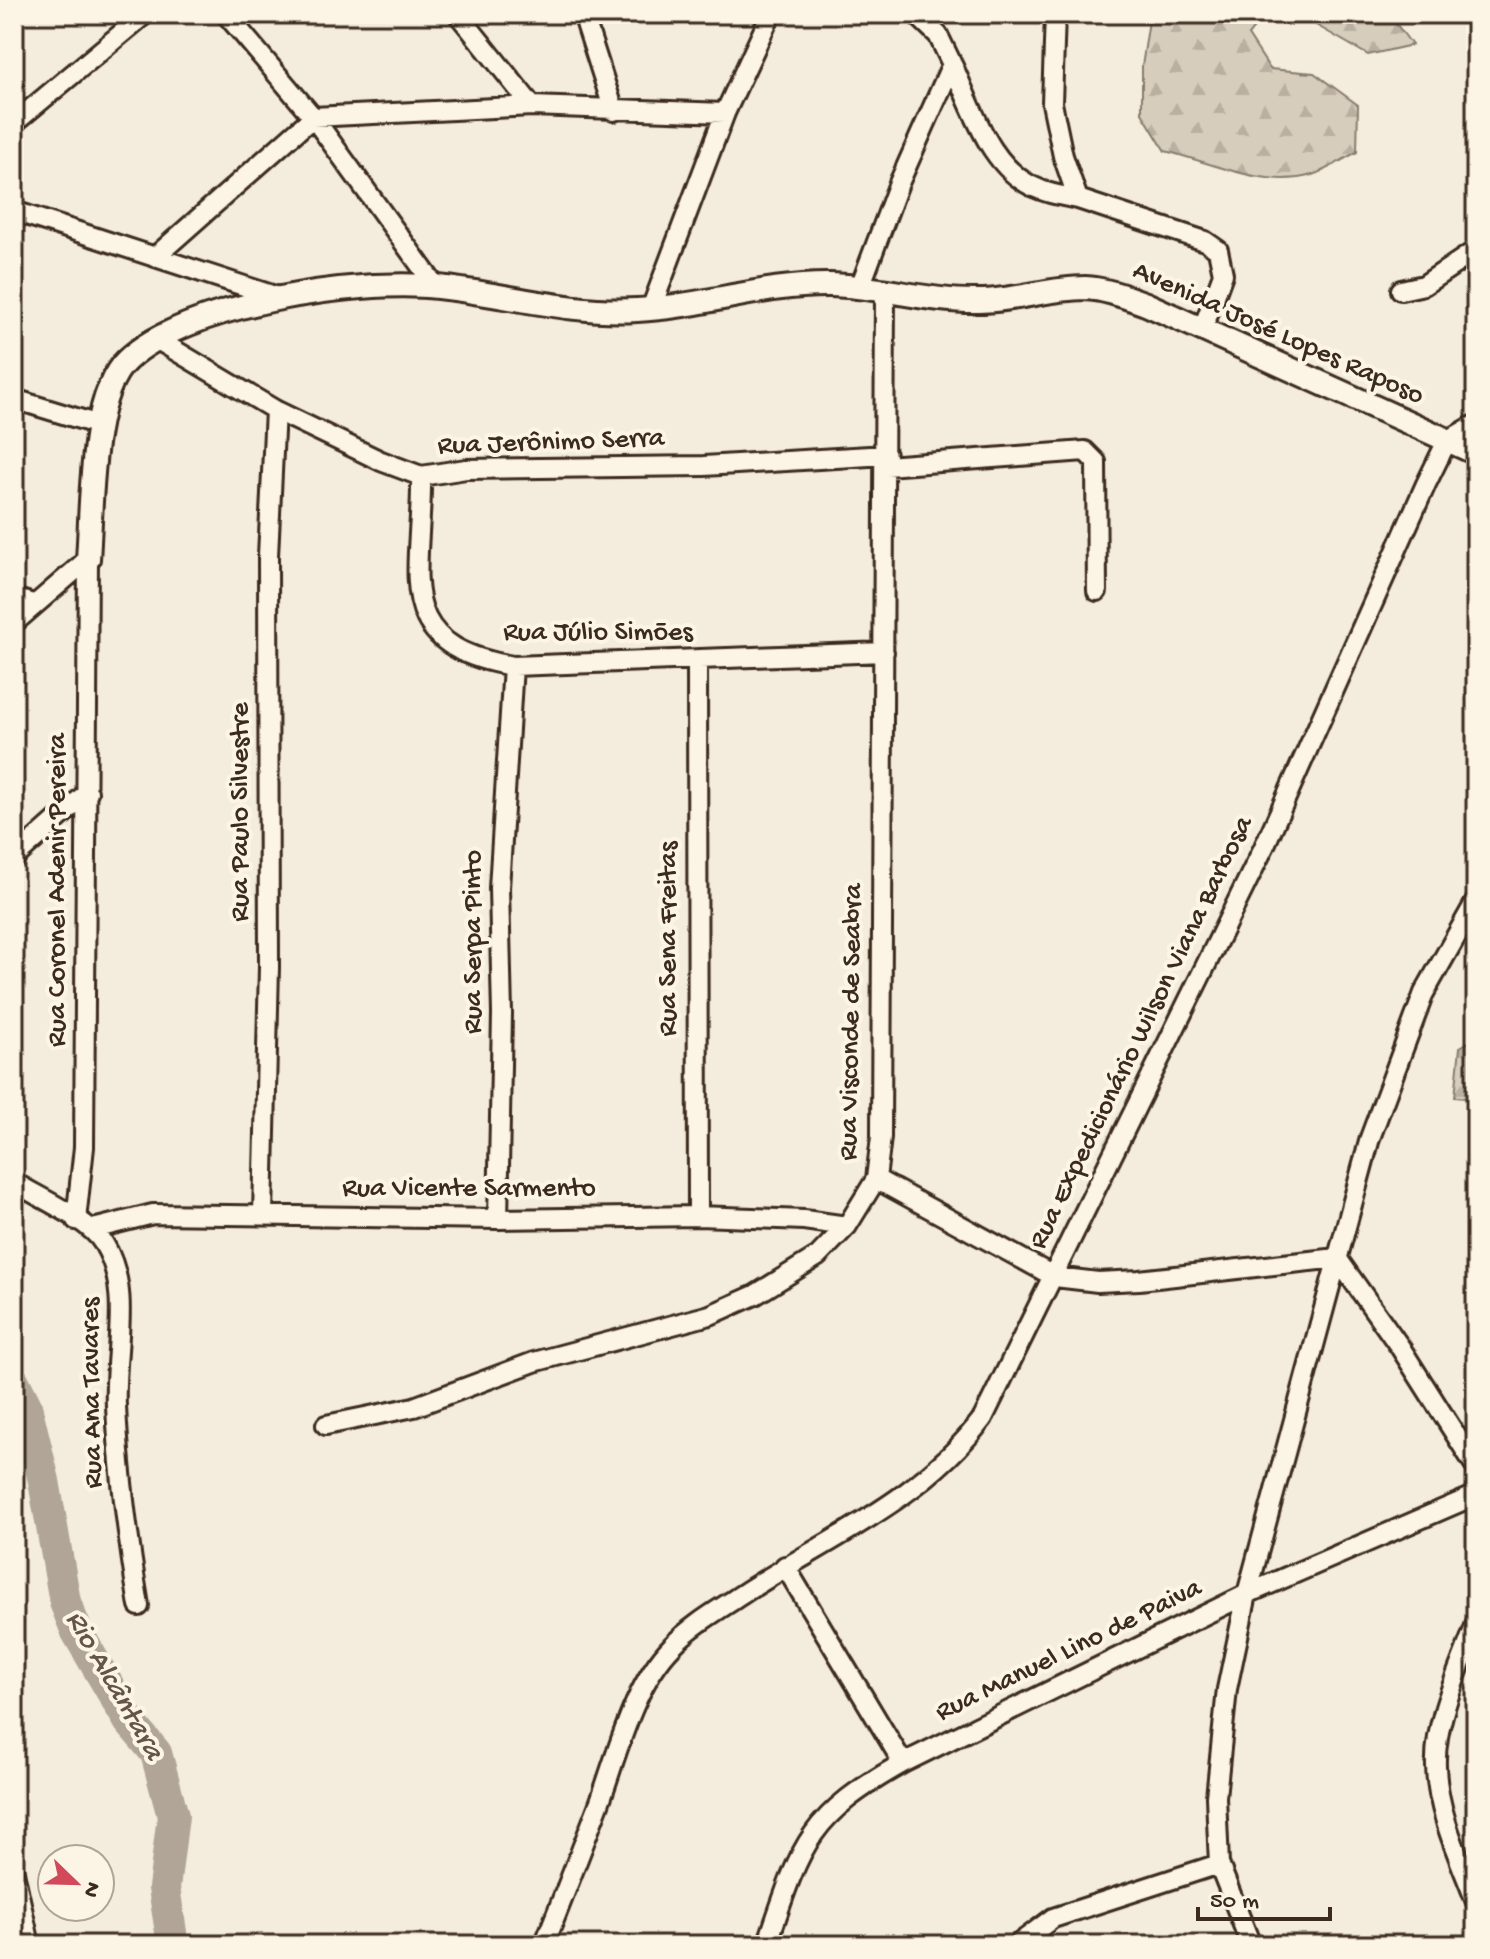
<svg xmlns="http://www.w3.org/2000/svg" width="1490" height="1959" font-family="'Gochi Hand',sans-serif">
	<style>
		.forest { fill: url(#forest-firs); stroke: #887c6e; stroke-width: 2 }
		.lines { fill: none; stroke-linecap: round; stroke-linejoin: round }
		.river { stroke: #b0a596; stroke-width: 32 }
		.minor-casing { stroke: #3b2a1e; stroke-width: 24 }
		.tertiary-casing { stroke: #3b2a1e; stroke-width: 28 }
		.minor { stroke: #fcf5e5; stroke-width: 18 }
		.tertiary { stroke: #fcf5e5; stroke-width: 22 }
		.labels { text-anchor: middle; dominant-baseline: central; stroke-width: 8; stroke-linejoin: round; paint-order: stroke }
		.street-label { font-size: 28px; fill: #3b2a1e; stroke: #fcf5e5 }
		.water-label { font-size: 30px; font-style: italic; fill: #645548; stroke: #fcf5e5 }
	</style>
	<defs>
		<pattern id="forest-firs" width="22" height="20" patternUnits="userSpaceOnUse" patternTransform="scale(2)"><rect width="22" height="20" fill="#d6cdbd"/><path d="M5 1l3.5 6h-7zM16 11l3.5 6h-7z" fill="#b9b0a2"/></pattern>
	</defs>
	<rect width="100%" height="100%" fill="#f4eddd"/>
	<filter id="ink" filterUnits="userSpaceOnUse"><feTurbulence type="fractalNoise" baseFrequency=".0125" numOctaves="2"/><feDisplacementMap in="SourceGraphic" scale="16" xChannelSelector="R" yChannelSelector="G"/><feConvolveMatrix kernelMatrix="1 2 1 2 8 2 1 2 1" color-interpolation-filters="sRGB"/></filter>
	<g filter="url(#ink)">
		<path class="forest" d="M1150,14h115l-17,21 22,34 44,4 44,32 -1,47c-14,7 -30,18 -45,23 -48,14 -101,-13 -147,-24l-23,-38v-47z
			M1297,14h92l23,31 -44,10z
			M1476,1038v61l-21,-2 5,-50z"/>
		<g class="lines">
			<path class="river" d="M14,1382l12,24 18,75 21,121 12,30 52,89 27,32 17,63 -9,72 9,57"/>
			<defs>
				<path id="minor" d="M226,14l87,103 123,170
					M458,14l74,92
					M583,14l31,97
					M1055,14l-3,89 11,53 15,43 127,42 13,9 5,24 -20,54
					M952,64c21,45 38,108 89,126 12,5 25,6 37,9
					M14,123l131,-109
					M14,211l267,87
					M156,256l157,-139 219,-11 193,7
					M860,287l39,-104 53,-119 -14,-29 -22,-21
					M1401,290l23,-5 52,-35
					M651,309l74,-196 46,-99
					M156,339l119,71 106,51 40,15 45,-7 238,-3 182,-11
					M14,399l85,26
					M886,466l199,-15 11,11 1,129
					M421,476c2,96 -35,169 92,190l371,-14
					M14,598l19,6
					M14,623l74,-64
					M697,661l1,555
					M14,858l74,-66
					M876,1179l179,98 43,5 41,-2 198,-22
					M14,1182c25,16 75,37 90,62 29,48 9,108 12,162 3,67 12,133 23,200
					M263,1215l6,-248 -1,-411 7,-146
					M498,1219l4,-205 -3,-126 14,-222
					M76,1220l8,-73 4,-588
					M93,1229l60,-15 345,5 200,-3 106,4 43,6
					M1337,1258l63,89 76,120
					M326,1425l88,-18 120,-45 176,-47 45,-20 63,-39 29,-30 29,-47 5,-42 4,-845
					M785,1566l118,197
					M1476,1623c-15,44 -42,96 -40,143 1,46 24,94 40,136
					M14,1872l16,73
					M544,1945c19,-47 37,-94 55,-141 19,-52 34,-118 73,-158 20,-21 45,-35 69,-51 84,-55 180,-94 242,-177l281,-571 162,-363 21,-43 29,-17
					M767,1945c34,-101 40,-128 136,-182l344,-169 229,-99
					M1017,1945l36,-27 166,-54
					M1251,1945l-32,-81 -3,-67 11,-108 20,-95 123,-456 54,-145 52,-92"/>
				<path id="tertiary" d="M88,559c4,-51 1,-164 39,-199 59,-56 232,-82 311,-73 66,7 133,27 199,23 65,-3 127,-26 193,-25 50,1 98,17 149,16 36,0 70,-13 106,-13 21,1 41,9 61,16l330,149"/>
			</defs>
			<use href="#minor" class="minor-casing"/>
			<use href="#tertiary" class="tertiary-casing"/>
			<use href="#minor" class="minor"/>
			<use href="#tertiary" class="tertiary"/>
		</g>
	</g>
	<g class="labels">
		<g class="street-label">
			<text transform="translate(1278 334) rotate(24)">Avenida José Lopes Raposo</text>
			<text transform="translate(551 443) rotate(-2)">Rua Jerônimo Serra</text>
			<text x="598" y="633">Rua Júlio Simões</text>
			<text transform="translate(241 812) rotate(-90)">Rua Paulo Silvestre</text>
			<text transform="translate(58 890) rotate(-90)">Rua Coronel Adenir Pereira</text>
			<text transform="translate(669 939) rotate(-90)">Rua Sena Freitas</text>
			<text transform="translate(474 942) rotate(-90)">Rua Serpa Pinto</text>
			<text transform="translate(852 1022) rotate(-89)">Rua Visconde de Seabra</text>
			<text transform="translate(1142 1033) rotate(-64)">Rua Expedicionário Wilson Viana Barbosa</text>
			<text x="469" y="1189">Rua Vicente Sarmento</text>
			<text transform="translate(93 1393) rotate(-91)">Rua Ana Tavares</text>
			<text transform="translate(1069 1651) rotate(-26)">Rua Manuel Lino de Paiva</text>
		</g>
		<g class="water-label">
			<text transform="translate(113 1686) rotate(60)">Rio Alcântara</text>
		</g>
	</g>
	<rect width="1490" height="1959" fill="none" stroke="#fcf5e5" stroke-width="48"/>
	<rect x="24" y="24" width="1442" height="1911" fill="none" stroke="#3b2a1e" stroke-width="3" filter="url(#ink)"/>
	<g transform="translate(76 1883) rotate(113)"><circle r="38" fill="#fcf5e5" stroke="#afa495" stroke-width="2"/>
	<path d="M0-6L14 30L0 20L-14 30Z" fill="#d1495b"/>
	<text y="-12" font-size="22" font-weight="bold" text-anchor="middle" fill="#3b2a1e">N</text>
	</g>
	<path d="M1198 1907v12h132v-12" fill="none" stroke="#3b2a1e" stroke-width="4"/>
	<text x="1210" y="1907" font-size="24" fill="#3b2a1e" stroke="#fcf5e5" stroke-width="6" paint-order="stroke">50 m</text>
</svg>
